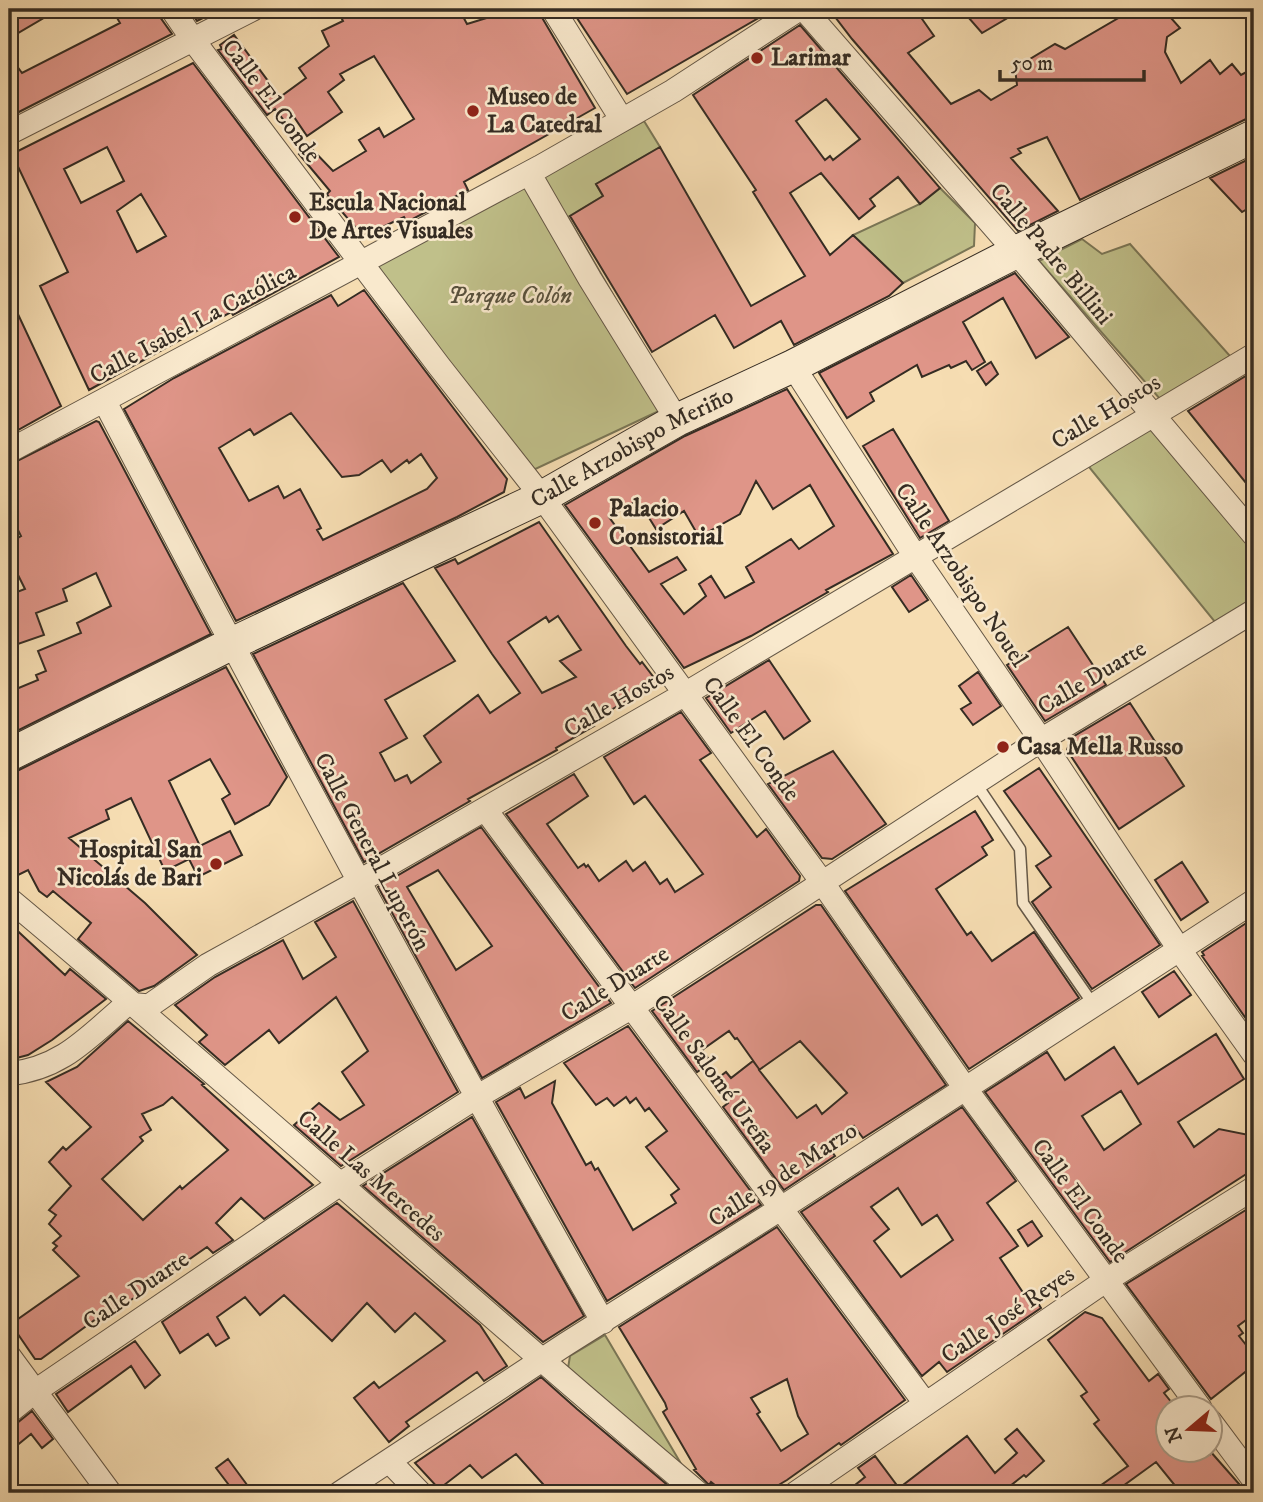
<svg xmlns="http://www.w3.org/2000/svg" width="1263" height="1502" font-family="'IM FELL DW Pica',serif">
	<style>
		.green { fill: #c0c08a; stroke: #7a7656; stroke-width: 2 }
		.building { fill: #df9588; stroke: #352c23; stroke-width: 2; fill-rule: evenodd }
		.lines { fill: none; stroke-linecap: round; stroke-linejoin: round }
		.lane-casing { stroke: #655847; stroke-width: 13 }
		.street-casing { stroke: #655847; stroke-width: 25 }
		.secondary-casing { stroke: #352c23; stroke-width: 34 }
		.lane { stroke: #f9e9cd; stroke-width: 10 }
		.street { stroke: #f9e9cd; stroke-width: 23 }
		.secondary { stroke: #f9e9cd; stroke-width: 32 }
		.poi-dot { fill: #8f2418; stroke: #f9e9cd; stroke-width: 2.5 }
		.labels { text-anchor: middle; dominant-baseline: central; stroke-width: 5; stroke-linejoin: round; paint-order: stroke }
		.poi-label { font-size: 24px; font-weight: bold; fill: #352c23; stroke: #f9e9cd; text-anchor: start }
		.street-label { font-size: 24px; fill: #352c23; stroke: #f9e9cd }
		.park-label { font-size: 24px; font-style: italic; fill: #58513d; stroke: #f9e9cd }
	</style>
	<rect width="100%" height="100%" fill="#f6ddb2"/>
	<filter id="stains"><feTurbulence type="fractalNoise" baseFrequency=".00286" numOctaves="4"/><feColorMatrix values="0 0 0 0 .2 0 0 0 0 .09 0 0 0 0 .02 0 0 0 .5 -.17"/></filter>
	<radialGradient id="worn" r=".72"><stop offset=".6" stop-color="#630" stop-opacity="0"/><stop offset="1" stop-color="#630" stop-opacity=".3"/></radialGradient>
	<path class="green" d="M644,121l16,26 -64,37 7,12 -35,21 108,186 -147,69 -154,-208z
		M940,188l35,35 -1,23 -71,37 -50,-48 67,-31z
		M1082,239l20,15 28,-10 100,112 -70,43 -121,-138z
		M1152,425l102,122v52l-39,23 -130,-160z
		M605,1335l78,132 -115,-99 2,-12z"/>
	<path class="building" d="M9,9h50l-41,24 -9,-16z
		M112,9h46l2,8 12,17 -163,83v-62l13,18 98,-50z
		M189,9h32l-24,12z
		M337,9h122l8,15 33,-10 -3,-5h40l58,99 -131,74 4,8 -61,32 -3,-5 -41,19 -34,-39 -2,-3 3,-3 -31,-37 9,-9 25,26 33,-20 -7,-11 20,-12 5,9 30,-18 -40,-63 -34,18 4,6 -16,12 14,20 -35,24 -13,-19 -8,6 -11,-14 -8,6 -49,-65 4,-1 -2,-4 14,-10 46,62 26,-19 -7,-10 30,-22 -7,-15 21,-10z
		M571,9h203l-147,85z
		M829,9h86l19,27 -26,17 43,51 28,-14 12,10 26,-15 -2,-17 40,-24 10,5 69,-40h29l17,19 -13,9 -2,15 16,31 29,-23 10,14 12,-10 9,11 13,-7v50l-8,1 -166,81 -33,-63 -29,12 3,4 -10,5 47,53 -40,20 -166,-192z
		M961,9h62l-41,24z
		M800,25l140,163 -20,16 -22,-27 -28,22 5,7 -16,13 -38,-46 -31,20 40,62 23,-20 50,48 -14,13 -95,49 -13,-24 -47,27 -19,-33 -63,37 -82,-136 33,-20 -7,-12 64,-37 91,159 54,-30 -52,-84 3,-2 -63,-95zM826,99l34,40 -27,21 -3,-4 -5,4 -29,-39z
		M193,63l146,194 -106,58 -2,-3 -142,78 -49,-104 28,-14 -56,-118zM107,147l17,34 -43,22 -17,-34zM141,194l25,42 -29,16 -20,-41z
		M1253,157l1,48 -12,7 -32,-34z
		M1015,273l54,64 -33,21 -33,-60 -40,24 22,40 -13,8 -6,-9 -15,7 -2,-3 -27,12 -5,-12 -47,28 4,8 -27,17 -28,-45z
		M364,290l143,189 -3,13 -47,25 -221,104 -112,-212 50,-31 157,-83 7,11zM291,413l51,64 17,-2 23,-15 9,12 16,-12 2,3 12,-9 16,24 -10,11 -104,51 -6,-10 4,-2 -21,-39 -16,9 -6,-12 -29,15 -30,-53 31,-19 4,6z
		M9,295l52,111 -52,29z
		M991,362l7,12 -12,11 -9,-14z
		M1254,371v122l-66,-82z
		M787,389l106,165 -67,36 2,2 -77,44 -67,32 -119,-163 120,-69zM756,481l17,28 37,-24 24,41 -35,23 -8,-10 -45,28 8,15 -29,16 -14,-22 -12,8 7,12 -22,18 -23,-30 25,-14 -9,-13 -28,15 -40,-55 29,-17 18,29 28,-18 15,26 41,-23z
		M96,421l3,1 112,212 -202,101v-43l29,-12 -2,-5 10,-4 -8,-20 43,-18 -4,-10 34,-17 -15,-33 -33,16 4,12 -31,12 8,22 -29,10 -6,-16v-34l16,-6 -16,-32v-14l12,-7 -12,-24v-47z
		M893,429l56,92 -29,17 -57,-92z
		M539,522l87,124 14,18 2,-2 16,21 -68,39 4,4 -38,22 1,2 -89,49 2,2 -106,61 -111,-208 150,-71 52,78 -70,39 22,38 -27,15 15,28 12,-6 4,8 30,-21 -17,-26 54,-41 12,18 30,-20 -28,-39 -57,-86 20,-9 3,5zM558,616l23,34 -21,11 16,16 -34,16 -34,-51 38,-25 3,5z
		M911,575l17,25 -19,12 -17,-25z
		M1068,627l38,58 -61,36 -38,-56z
		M769,660l41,61 -26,18 -19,-28 -34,22 -25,-35z
		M226,667l61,110 -18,28 -34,19 -13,-25 8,-5 -20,-35 -41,22 31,65 30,-15 12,24 -44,22 -9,-18 -24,12 -34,-73 -25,12 3,9 -40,19 76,65 52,52 -43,31 -15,5 -61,-52 13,-16 -38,-32 -6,6 -8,-6 -11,-21 -14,7 -5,-21v-83l8,-2z
		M978,672l23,34 -28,19 -12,-16 10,-6 -12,-17z
		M1130,703l54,83 -65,43 -52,-79 4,-12z
		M681,712l30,41 -11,7 57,77 9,-8 34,47 -1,5 -164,107 -129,-174 68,-40 14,22 -41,28 31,44 6,-4 2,3 2,-2 11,16 27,-20 7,10 12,-9 15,22 7,-5 8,13 28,-18 -58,-78 -11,8 -30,-47z
		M833,751l53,73 -54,35 -10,-1 -54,-74z
		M1039,768l121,177 -68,44 -60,-87 19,-15 -15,-21 15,-10 -47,-65z
		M975,811l18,29 -11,7 5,8 -51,34 31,46 4,-3 21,29 42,-29 45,66 -110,71 -124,-178z
		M481,827l130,176 -129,75 -104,-191zM438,870l54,76 -36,24 -49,-83z
		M1182,862l26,40 -27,18 -26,-40z
		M353,901l105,191 -117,74 -47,-41 25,-22 21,17 24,-15 -22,-33 26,-21 -32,-54 -57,46 -10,-13 -44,35 -26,-23 8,-7 -32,-30 40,-28 68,-37 20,39 33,-22 -21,-35z
		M816,905h5l125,180 -83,53 -9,-12 -27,19 8,11 -51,34 -61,-83 5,-4 -15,-21 13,-10 5,6 22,-17 6,8 -22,-31 -2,1 -6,-8 -27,19 9,12 -14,10 -45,-61zM800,1041l47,52 -25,21 -6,-9 -19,13 -38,-48z
		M1254,918v112l-52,-74 2,-1 -2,-3z
		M9,923l56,52 5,-6 36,30 -54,41 -24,15 -19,5z
		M1174,971l17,24 -32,22 -17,-25z
		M128,1021l76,63 -2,1 111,100 -49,34 -23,-21 -25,25 17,17 -20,13 -6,-6 -109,76 -2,-4 -55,40h-6l-24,-35 68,-48 -26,-26 4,-4 -4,-3 8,-7 -12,-12 7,-9 -7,-5 22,-24 -22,-24 14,-15 3,3 25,-23 -45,-45 31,-15zM172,1097l56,53 -46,39 -2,-3 -37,34 -41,-41 41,-38 -3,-4 11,-7 -9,-16 21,-9z
		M628,1026l133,179 -154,96 -111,-199 24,-14 5,10 30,-17 -3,22 34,62 5,-3 4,8 3,-2 35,62 43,-27 -5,-8 8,-6 -33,-42 21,-16 -18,-23 -4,3 -9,-13 -6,5 -4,-6 -12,9 -7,-8 -11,7 -32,-42z
		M1216,1034l28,45 -66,43 16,25 25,-18 35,7v33l-144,93 -125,-170 62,-40 18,28 49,-33 24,37zM1121,1091l20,33 -37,26 -22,-34z
		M962,1107l54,74 -29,22 31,43 -18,12 24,36 6,-4 11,18 -94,64 -8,-10 -17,14 -121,-164zM898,1188l24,37 15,-10 16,25 -52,37 -27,-36 15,-12 -18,-22z
		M472,1117l112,199 -41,26 -180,-156z
		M337,1203l143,122 27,41 -23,15 -7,-9 -71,50 3,4 -20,16 -35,-44 20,-16 5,6 66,-47 -30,-28 -20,19 -28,-29 -35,38 -48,-46 -24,20 -15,-18 -28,20 12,21 -13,8 -8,-12 -28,19 -18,-31z
		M1254,1205v109l-16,12 5,7 -4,3 15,19v10l-43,34 -85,-115z
		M1032,1221l10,15 -14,10 -10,-16z
		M777,1227l128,173 -64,45 -2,-2 -52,37 -22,13h-40l-14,-11 -2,3 -15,-15 2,-1 -33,-57 4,-3 -2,-6 -46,-76zM787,1379l11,37 10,18 -27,17 -24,-37 3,-2 -9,-14z
		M1085,1312l17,6 47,63 9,-7 11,15 -5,4 12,15h-8v42h40l2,3v-2l37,42h-66l-25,-31 -33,24 5,7h-38l38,-27 -34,-42 5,-4 -18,-24 6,-4 -39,-52z
		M135,1341l25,34 -15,13 -14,-22 -63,46 -12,-18z
		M541,1377l36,32 100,84h-126l-35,-39 -34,24 -12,-13 -31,24 -24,-26z
		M32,1411l21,28 -11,9 -11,-14 -22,18v-26l8,-3z
		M1017,1429l27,32 -18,16 -2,-2 -23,18h-156l20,-16 -7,-9 17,-12 24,32 68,-52 28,37 22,-20 -12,-14z
		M228,1459l25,34h-18l-19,-25z"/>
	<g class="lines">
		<defs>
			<path id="lane" d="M975,782l45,67 3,54 70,101"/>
			<path id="street" d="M172,9l21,31 246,326 103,131 280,385 143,206 235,320
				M553,9l69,111
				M804,9l212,243 238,283
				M9,133l244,-124
				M529,173l61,106 87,141
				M793,366l122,190 126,184 138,209 75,105
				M105,402c161,309 325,616 498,920
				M9,451l531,-284 133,-76 126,-82
				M485,809l440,594
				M9,899c233,194 456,399 689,594
				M9,1074c54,-6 79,-37 118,-70l22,2 59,-41 150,-83 327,-188 569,-339
				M9,1356l101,137
				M9,1412l25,-20 306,-208 135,-86 157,-91 409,-267 213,-129
				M1210,1421l44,59
				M390,1462l30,31
				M340,1493l226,-149 214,-135 474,-308
				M796,1493l309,-212 149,-93"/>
			<g id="secondary">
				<path id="s1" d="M9,755l222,-111 311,-147 135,-77 116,-54 223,-114 238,-116"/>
			</g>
		</defs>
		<use href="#lane" class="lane-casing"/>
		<use href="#street" class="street-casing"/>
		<use href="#secondary" class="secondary-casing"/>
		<use href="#lane" class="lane"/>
		<use href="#street" class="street"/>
		<use href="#secondary" class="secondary"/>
	</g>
	<g class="poi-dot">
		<circle cx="757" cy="58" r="7"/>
		<circle cx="473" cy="111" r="7"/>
		<circle cx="295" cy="217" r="7"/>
		<circle cx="595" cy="523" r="7"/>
		<circle cx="1003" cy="747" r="7"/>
		<circle cx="216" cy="864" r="7"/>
	</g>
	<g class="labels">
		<g class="poi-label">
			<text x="771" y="58">Larimar</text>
			<text x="487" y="97">Museo de<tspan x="487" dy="28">La Catedral</tspan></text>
			<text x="309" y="203">Escula Nacional<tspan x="309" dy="28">De Artes Visuales</tspan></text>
			<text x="609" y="509">Palacio<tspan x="609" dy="28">Consistorial</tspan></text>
			<text x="1017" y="747">Casa Mella Russo</text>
			<text x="202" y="850" text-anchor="end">Hospital San<tspan x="202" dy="28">Nicolás de Bari</tspan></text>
		</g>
		<g class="street-label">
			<text transform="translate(271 101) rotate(53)">Calle El Conde</text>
			<text transform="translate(1051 254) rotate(50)">Calle Padre Billini</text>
			<text transform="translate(193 324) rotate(-28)">Calle Isabel La Católica</text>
			<text transform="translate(1106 412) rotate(-31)">Calle Hostos</text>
			<text stroke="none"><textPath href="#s1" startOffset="695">Calle Arzobispo Meriño</textPath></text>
			<text transform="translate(961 575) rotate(56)">Calle Arzobispo Nouel</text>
			<text transform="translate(1092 678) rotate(-31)">Calle Duarte</text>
			<text transform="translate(619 701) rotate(-30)">Calle Hostos</text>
			<text transform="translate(751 739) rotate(54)">Calle El Conde</text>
			<text transform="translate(372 852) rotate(62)">Calle General Luperón</text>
			<text transform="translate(615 984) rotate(-32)">Calle Duarte</text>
			<text transform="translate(714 1074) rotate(54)">Calle Salomé Ureña</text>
			<text transform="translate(783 1175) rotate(-33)">Calle 19 de Marzo</text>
			<text transform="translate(371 1176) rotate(41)">Calle Las Mercedes</text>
			<text transform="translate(1080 1201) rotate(54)">Calle El Conde</text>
			<text transform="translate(136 1291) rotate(-34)">Calle Duarte</text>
			<text transform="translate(1008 1315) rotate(-34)">Calle José Reyes</text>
		</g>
		<g class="park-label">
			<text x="510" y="296">Parque Colón</text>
		</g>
	</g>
	<rect width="1263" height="1502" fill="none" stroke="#f6ddb2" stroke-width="35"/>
	<rect x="10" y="10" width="1242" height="1481" fill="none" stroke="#352c23" stroke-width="3.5"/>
	<rect x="18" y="18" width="1228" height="1467" fill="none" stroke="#352c23" stroke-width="2"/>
	<g transform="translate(1189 1429) rotate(251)"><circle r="33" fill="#f9e9cd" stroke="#ab9d89" stroke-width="2"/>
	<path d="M0-5L12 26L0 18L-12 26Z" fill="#8f2418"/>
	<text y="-10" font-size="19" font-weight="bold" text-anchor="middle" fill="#352c23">N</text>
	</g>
	<path d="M1000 70v10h144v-10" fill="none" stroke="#352c23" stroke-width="3.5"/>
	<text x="1011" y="70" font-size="21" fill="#352c23" stroke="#f9e9cd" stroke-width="5" paint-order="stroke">50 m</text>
	<rect width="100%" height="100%" filter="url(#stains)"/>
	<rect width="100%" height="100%" fill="url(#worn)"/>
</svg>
